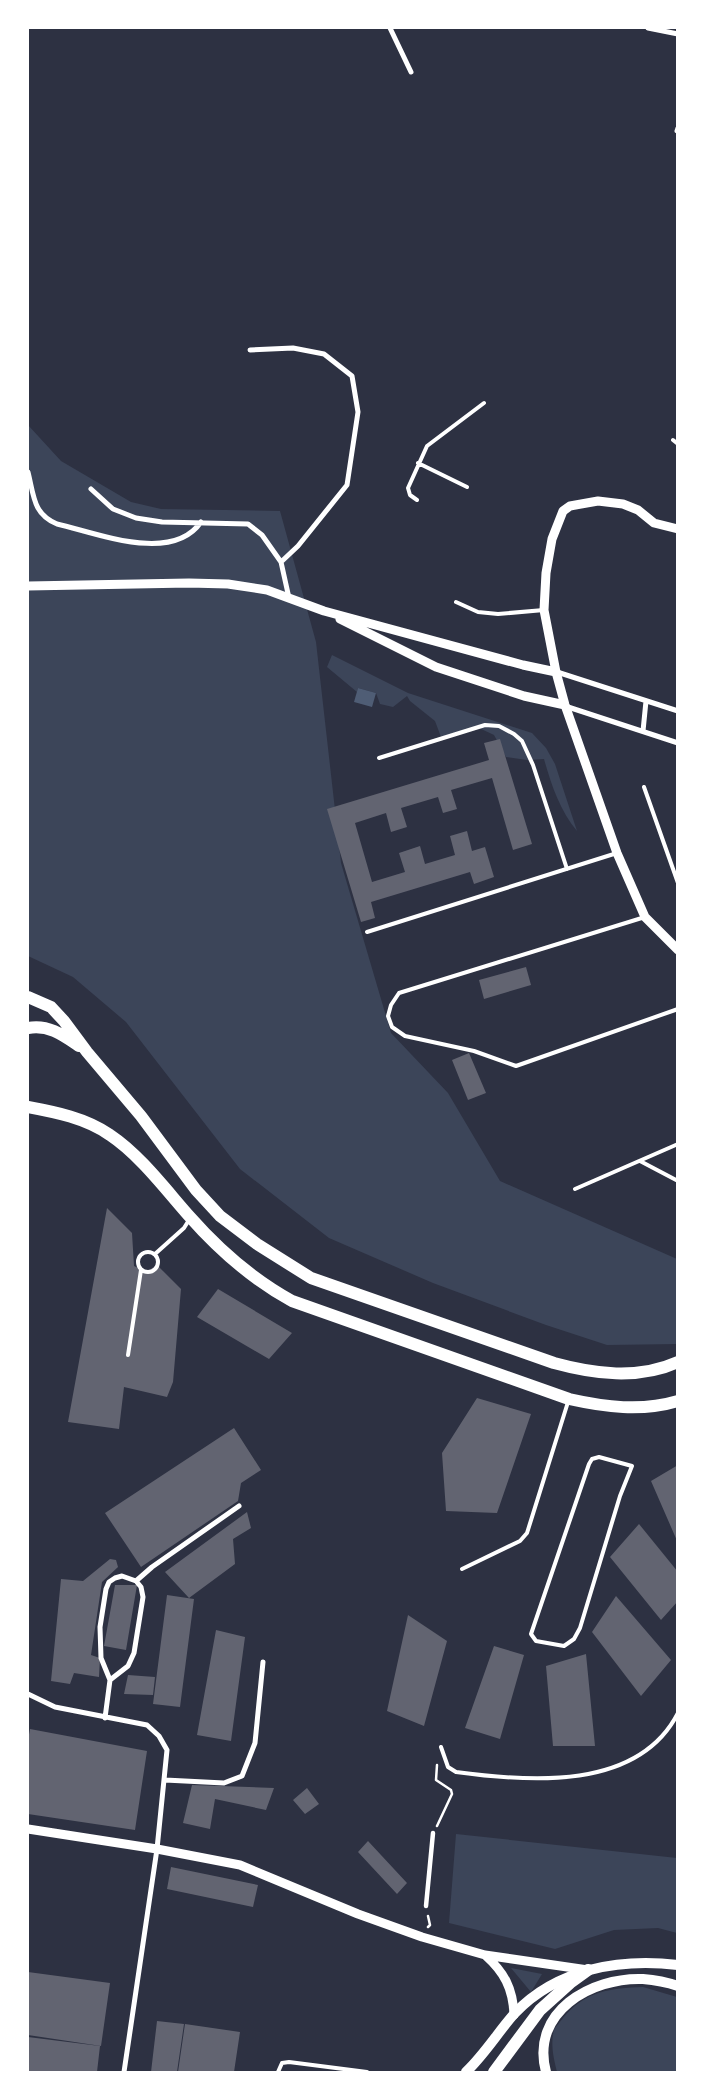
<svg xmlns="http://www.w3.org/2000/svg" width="705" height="2100" font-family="'Noto Sans',sans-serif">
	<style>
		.green { fill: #3c4559 }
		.water { fill: #4f5d75 }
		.building { fill: #626471 }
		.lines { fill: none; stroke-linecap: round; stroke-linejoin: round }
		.path { stroke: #fff; stroke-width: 2.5 }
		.service { stroke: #fff; stroke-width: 4 }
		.pedestrian { stroke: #fff; stroke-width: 4.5 }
		.minor { stroke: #fff; stroke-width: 5 }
		.tertiary { stroke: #fff; stroke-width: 9 }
		.secondary { stroke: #fff; stroke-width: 10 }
		.primary { stroke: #fff; stroke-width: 12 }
	</style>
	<rect width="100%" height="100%" fill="#2d3142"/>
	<path class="green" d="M28,425l33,36 70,41 30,7 119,2 36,131 25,221 50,170 57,60 52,88 177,78v85l-70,1 -61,-20 -113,-42 -104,-45 -89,-69 -114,-147 -53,-45 -45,-21z
		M332,655l76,38 124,40 14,15 9,16 22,67c-17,-20 -26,-47 -33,-72l-17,1 -21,-3 -12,-22 -17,-8 -36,10 -6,-16 -25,-20 -3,-5 -14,11 -13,-3 -4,-11 -18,-5 -1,4 -30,-25z
		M456,1834l221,24v75l-19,-5 -44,2 -59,19 -106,-26z
		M511,1968l31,6 -11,18z
		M643,1987l34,10v75h-120c-3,-12 -7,-28 -3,-42 2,-4 7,-9 9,-12 22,-27 48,-30 80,-31z"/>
	<path class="water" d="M358,688l18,5 -4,14 -18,-5z"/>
	<path class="building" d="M500,739l32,105 -19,6 -21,-72 -41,12 6,19 -14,4 -5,-16 -37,11 6,19 -16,5 -5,-19 -31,10 17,59 33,-10 -6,-19 21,-7 5,18 30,-9 -5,-19 17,-5 5,20 13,-4 9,30 -20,7 -4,-12 -99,30 4,16 -14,4 -34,-113 162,-49 -5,-17z
		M526,967l5,18 -47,14 -5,-19z
		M469,1053l17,40 -18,7 -16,-40z
		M107,1208l25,25 2,33 12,6 11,-7 24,24 -8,93 -6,15 -43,-10 -5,42 -51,-7z
		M218,1289l74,44 -23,26 -72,-42z
		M477,1398l54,16 -34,99 -51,-2 -4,-58z
		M234,1428l27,42 -20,13 -3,18 -97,66 -36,-54z
		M678,1465v78l-27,-62z
		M247,1512l4,16 -18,11 2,25 -46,34 -24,-26z
		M639,1524l39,48v29l-17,19 -51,-63z
		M110,1559l6,1 2,7 -16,15 -11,73 9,3 -1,19 -25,-4 -4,11 -19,-3 10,-102 22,2z
		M115,1585h22l-11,65 -22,-4z
		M167,1595l27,4 -14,108 -27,-3z
		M616,1596l55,64 -30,36 -49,-64z
		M408,1615l39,26 -23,85 -37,-15z
		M216,1630l29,7 -14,104 -34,-6z
		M494,1646l30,9 -24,84 -35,-11z
		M586,1654l9,92h-42l-7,-80z
		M128,1675l27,2 -2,18 -29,-1z
		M30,1729l117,22 -12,79 -107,-16v-74z
		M192,1785l82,3 -8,22 -51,-11 -5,30 -27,-6z
		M307,1788l12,16 -14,10 -12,-14z
		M368,1841l39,42 -10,11 -39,-42z
		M171,1867l87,18 -5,22 -86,-18z
		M28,1972l82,11 -9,63 -73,-11z
		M157,2021l27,3 -7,48h-26z
		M185,2024l55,8 -6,40h-56z
		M28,2037l72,9 -3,26h-69z"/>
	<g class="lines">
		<path class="path" d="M437,1765l-1,15 15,10 1,4 -15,32
			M428,1916l2,9 -2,2"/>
		<path class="service" d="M673,440l5,4
			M418,463l49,24
			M417,500l-7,-5 -2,-7 19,-42 57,-43
			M456,602l22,10 20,2 46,-4
			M379,758l106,-33 14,1 15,8 8,7 11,24 34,104
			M644,787l34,96
			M645,917l-246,76 -8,12 -3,11 4,11 13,9 69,15 42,15 162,-57
			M367,932l250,-79
			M640,1161l38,20
			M575,1189l103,-45
			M138 1262a10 10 0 1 1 20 0a10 10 0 1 1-20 0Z
			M155,1254l29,-26 5,-8
			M128,1355l13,-85
			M599,1457l33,9 -12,30 -40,132 -6,11 -10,7 -28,-5 -5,-7 58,-170 3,-5z
			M462,1569l58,-28 7,-8 41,-131
			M441,1747l7,20 8,5c73,10 182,19 222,-59
			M278,2072l4,-9 7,-1 78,10"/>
		<path class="pedestrian" d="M426,1906l7,-73"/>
		<path class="minor" d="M390,28l21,44
			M648,28l30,6
			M677,131l1,-3
			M250,350l43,-2 31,6 28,22 6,36 -11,73 -49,61 -17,16
			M28,472c6,24 5,42 29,52 40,9 115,40 144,-2
			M91,489l22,20 23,9 26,4 86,2 14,11 19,27 8,36
			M557,672l121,39
			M565,706l113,37
			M643,731l3,-30
			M110,1680l18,-14 6,-13 9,-56 -2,-10 -5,-6
			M28,1694l27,13 92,18 12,11 8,14 -10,99 -33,223
			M105,1718l5,-38 -9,-22 -1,-31 6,-38 3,-7 6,-4 7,-2 14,5 16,-14 87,-61
			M165,1780l59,3 18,-7 13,-33 8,-81"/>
		<path class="tertiary" d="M678,529l-24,-6 -16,-13 -15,-6 -25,-3 -28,5 -7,5 -11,28 -6,34 -2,37 12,62 9,33 52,148 28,64 33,33
			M28,586l161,-3 39,1 39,6 57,21 199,54 33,7
			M340,619l96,48 88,29 41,9
			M28,1829l129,20 83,16 118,49 64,23 63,18 103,15
			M485,1955c19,17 28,33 29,60"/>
		<path class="secondary" d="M466,2072c19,-18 32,-40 49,-59 42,-44 104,-55 163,-48
			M546,2072c-16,-60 45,-95 97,-93 12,1 23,3 35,7"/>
		<path class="primary" d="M28,997l23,10 13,14 23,31 54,64 55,74 24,26 37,28 54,34 243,85c40,11 84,17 124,-1
			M28,1028c20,-4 35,7 51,18
			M28,1107c27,5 58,11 82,28 30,20 56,55 80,82 30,34 62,62 102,84l277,98c36,8 72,13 109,2
			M494,2072l46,-62 30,-27 18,-13"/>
	</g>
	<rect width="705" height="2100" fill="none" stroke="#ffffff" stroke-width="58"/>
</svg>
